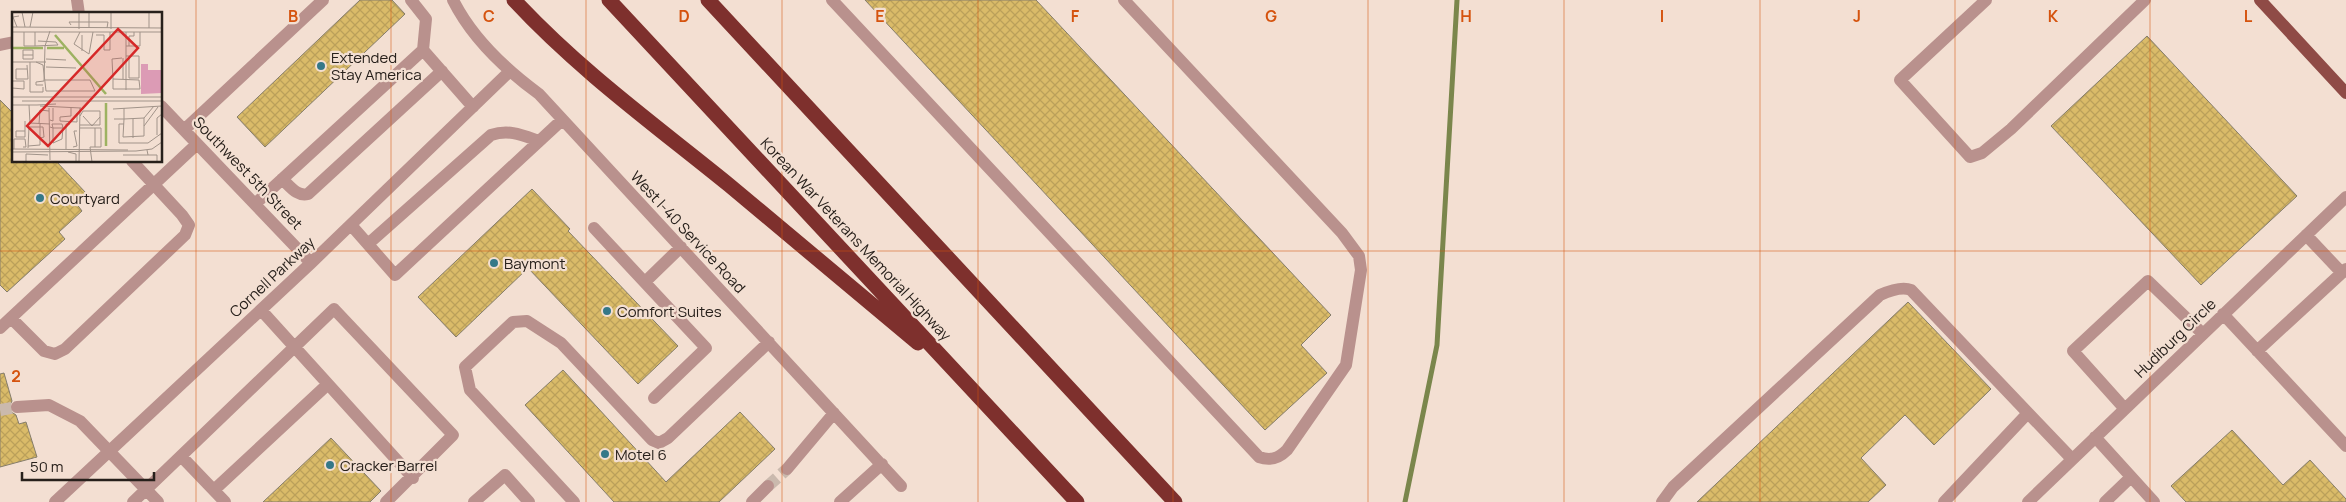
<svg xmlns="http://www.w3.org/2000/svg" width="2346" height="502" font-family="Manrope,sans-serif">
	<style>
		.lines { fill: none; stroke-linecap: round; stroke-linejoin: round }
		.stream { stroke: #7a864c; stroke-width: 5 }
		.building { fill: url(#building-cross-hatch); stroke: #857d6b }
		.minor-tunnel { stroke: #cab9ad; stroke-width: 12; stroke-dasharray: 12 6; stroke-linecap: butt }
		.minor { stroke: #b9918d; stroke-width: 12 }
		.major { stroke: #8f4b46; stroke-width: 12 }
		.highway { stroke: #7e302d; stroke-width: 15 }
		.grid { fill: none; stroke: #d5530e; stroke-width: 1; stroke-opacity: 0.55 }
		.poi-dot { fill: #357888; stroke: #f3dfd2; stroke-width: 2 }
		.labels { text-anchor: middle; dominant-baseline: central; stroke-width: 4.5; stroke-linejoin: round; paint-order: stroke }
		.poi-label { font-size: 15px; fill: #27201b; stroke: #f3dfd2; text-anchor: start }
		.street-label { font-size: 15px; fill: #27201b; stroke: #f3dfd2 }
		.inset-river { fill: none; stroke: #9db261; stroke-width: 2.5 }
		.inset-road { fill: none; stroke: #a19389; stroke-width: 1 }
		.view { fill: #d62828; fill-opacity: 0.15; stroke: #d62828; stroke-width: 2.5 }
		.inset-edge { fill: none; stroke: #27201b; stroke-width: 2.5 }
		.grid-label { font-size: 16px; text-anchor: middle; font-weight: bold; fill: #d5530e; stroke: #f3dfd2; stroke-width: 4.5; stroke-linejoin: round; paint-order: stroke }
	</style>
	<defs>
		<pattern id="building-cross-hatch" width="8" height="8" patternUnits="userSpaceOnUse" patternTransform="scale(1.25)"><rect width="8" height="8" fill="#dabb69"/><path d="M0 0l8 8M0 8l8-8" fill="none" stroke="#bba05a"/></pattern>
	</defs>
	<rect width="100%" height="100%" fill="#f3dfd2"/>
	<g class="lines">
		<path class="stream" d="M1405,502l32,-157 20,-345"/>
	</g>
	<path class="building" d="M360,0h32l13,14 -140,133 -28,-30z
		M865,0h171l295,315 -30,30 26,28 -62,57z
		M2147,36l150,160 -96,89 -150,-159z
		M0,100l14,14v47h42l30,32 -10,10 6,8 -23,21 6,7 -58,53 -7,-7z
		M532,189l38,40 -2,2 110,115 -40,38 -110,-116 -72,69 -38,-40z
		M1908,302l83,87 -57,56 -29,-30 -44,43 25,27 -18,17h-171z
		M563,370l103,112 74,-70 35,37 -56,53h-105l-89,-97z
		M4,373l8,28 -3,6 1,4 6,4 3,9 7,-2 11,35 -37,10v-93z
		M2232,430l51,55 27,-25 36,39v3h-160l-15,-16z
		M331,438l50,53 -11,11h-107z"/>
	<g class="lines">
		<path class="minor-tunnel" d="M0,410l17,-3
			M768,486l19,-17"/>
		<path class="minor" d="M77,0l2,14
			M411,0l15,19 -3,31 50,57
			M453,0c19,38 52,69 86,94l362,392
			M832,0l427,457c11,4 19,2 28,-7l59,-85 15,-95 -2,-14 -17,-23 -218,-233
			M1986,0l-86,80 70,77 12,-4 29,-24 134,-129
			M0,45l14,-3
			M161,106l150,157
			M184,130l139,-130
			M282,179c8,7 15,18 26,15l134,-123
			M255,204l168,-154
			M351,225l44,50 167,-155
			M594,228l112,120 -52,50
			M2306,235l36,38
			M368,244l123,-109c18,-6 31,0 48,6
			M646,281l35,-34
			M261,310l152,168
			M2223,314l123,132
			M11,318l33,33 11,3 10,-5 120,-114 4,-10 -7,-10 -50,-54
			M0,328l197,-184
			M2257,351l89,-82
			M17,407l32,-2 31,16 78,81
			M2125,409l-52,-58 75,-70 55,53
			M2095,437l59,65
			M181,456l44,46
			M787,469l47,-56
			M214,490l114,-106
			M55,502l256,-239 198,-191
			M133,502l201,-193 119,126 -67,67
			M474,502l31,-27 24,27
			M574,502l-104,-112 -5,-23 48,-45 14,-1 34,22 91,97 7,3 9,-5 101,-96
			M752,502l16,-16
			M840,502l42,-38
			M1662,502l11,-15 207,-192c9,-4 22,-9 31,-5l117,123
			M1944,502l84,-89 44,46
			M2028,502l318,-305
			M2105,502l26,-25"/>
		<path class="major" d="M2260,0l86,93"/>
		<path class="highway" d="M514,0c65,70 141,125 215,185 63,52 126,106 189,158
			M609,0l468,502
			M708,0l467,502"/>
	</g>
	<path class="grid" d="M196,0v502M391,0v502M586,0v502M782,0v502M978,0v502M1173,0v502M1368,0v502M1564,0v502M1760,0v502M1955,0v502M2150,0v502M0,251h2346"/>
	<g class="poi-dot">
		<circle cx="321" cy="66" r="5"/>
		<circle cx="40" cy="198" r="5"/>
		<circle cx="494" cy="263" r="5"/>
		<circle cx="607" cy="311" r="5"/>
		<circle cx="605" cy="454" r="5"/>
		<circle cx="330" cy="465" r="5"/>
	</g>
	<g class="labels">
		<g class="poi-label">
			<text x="331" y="57">Extended<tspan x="331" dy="17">Stay America</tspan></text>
			<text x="50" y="198">Courtyard</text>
			<text x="504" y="263">Baymont</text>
			<text x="617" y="311">Comfort Suites</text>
			<text x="615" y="454">Motel 6</text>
			<text x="340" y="465">Cracker Barrel</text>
		</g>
		<g class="street-label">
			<text transform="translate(248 173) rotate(46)">Southwest 5th Street</text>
			<text transform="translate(688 232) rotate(47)">West I-40 Service Road</text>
			<text transform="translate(856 239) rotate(47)">Korean War Veterans Memorial Highway</text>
			<text transform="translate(272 277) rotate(-43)">Cornell Parkway</text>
			<text transform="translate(2175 338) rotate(-44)">Hudiburg Circle</text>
		</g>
	</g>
	<g transform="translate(12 12)">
		<rect width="150" height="150" fill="#f3dfd2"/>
		<path d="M129,52h7v6h14v23l-21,1z" fill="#dc9bb5"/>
		<path class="inset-river" d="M43,23l51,59M0,36h31M35,36h17M94,91v43"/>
		<path class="inset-road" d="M10,0l3,15M67,0v17M77,0v16M99,0v17M137,0v16M59,13l-2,-3h39l-1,6M0,15l150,1M5,15l-4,-10 6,-1M18,15l3,-15M0,20h150M12,20v14h11v-14M68,20l-6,12 15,10 4,-22M84,23h8v15h6v-18M23,34l23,-1 -2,-3 -18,-1M114,34h14v-14M117,34v-10h5v-4M70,39v-16M11,43h10v-5h-10v9h10v-4M114,44h13v22h-10v-22M111,46v21M34,47l20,1M0,50h34M18,50v30h13v-5M24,50l7,3 3,26h49l-5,-11h-45M15,53l1,14h-12v-10h11M34,55l30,1M101,67l26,1 1,9h-27zM101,67l-1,-20 10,-1M0,69h12v8l-12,-1M32,69l1,-35 5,-15M31,73h-7v-3l8,-1M114,78v-58M0,85h150M10,89h140M0,93h25M17,93l1,18 20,1M25,93l19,-1M28,94l41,2M37,96l1,52M59,96v8l-11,1v4l17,1v-9M112,96v11l20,-1 10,-12M101,97l49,-3M71,104l9,10 8,-9M102,107h10l-1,18 21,-1v-18M121,107v19M38,108l3,1v-13M0,109v16M13,109v16h-9v-6h9M27,112l1,-14 9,1M112,112h-5v19h29l14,-10M68,113h20v-14h-17l-3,5M132,114l14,-19M17,115h14l1,10 -4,1M38,115l3,1h10l-1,11 -9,4v-15l-1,-4h10l1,4M68,116h21v19h-11l2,15M83,116v19M145,123v-17l5,-4M16,134l12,-1v-21M61,135l4,-1 -3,-15h3M16,136l1,-21M0,137l116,1M2,137v-10h11l1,8h-3M54,137v-25h4M135,138l1,5h9v7M0,140l124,-1 16,-2 10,-7M56,140l8,2v8M111,143h25M14,150v-8l22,1M67,150l1,-54"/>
		<path class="view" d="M106,17l20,19 -90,98 -21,-20z"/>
		<rect width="150" height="150" class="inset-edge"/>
	</g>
	<g class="grid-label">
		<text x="293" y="22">B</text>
		<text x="489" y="22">C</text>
		<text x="684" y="22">D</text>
		<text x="880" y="22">E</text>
		<text x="1075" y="22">F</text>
		<text x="1271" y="22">G</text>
		<text x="1466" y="22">H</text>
		<text x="1662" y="22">I</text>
		<text x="1857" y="22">J</text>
		<text x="2053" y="22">K</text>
		<text x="2248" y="22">L</text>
		<text x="16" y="382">2</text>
	</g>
	<path d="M22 472v8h132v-8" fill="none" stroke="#27201b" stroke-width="2.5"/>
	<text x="30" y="472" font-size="15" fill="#27201b" stroke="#f3dfd2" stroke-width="4" paint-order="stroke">50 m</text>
</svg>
